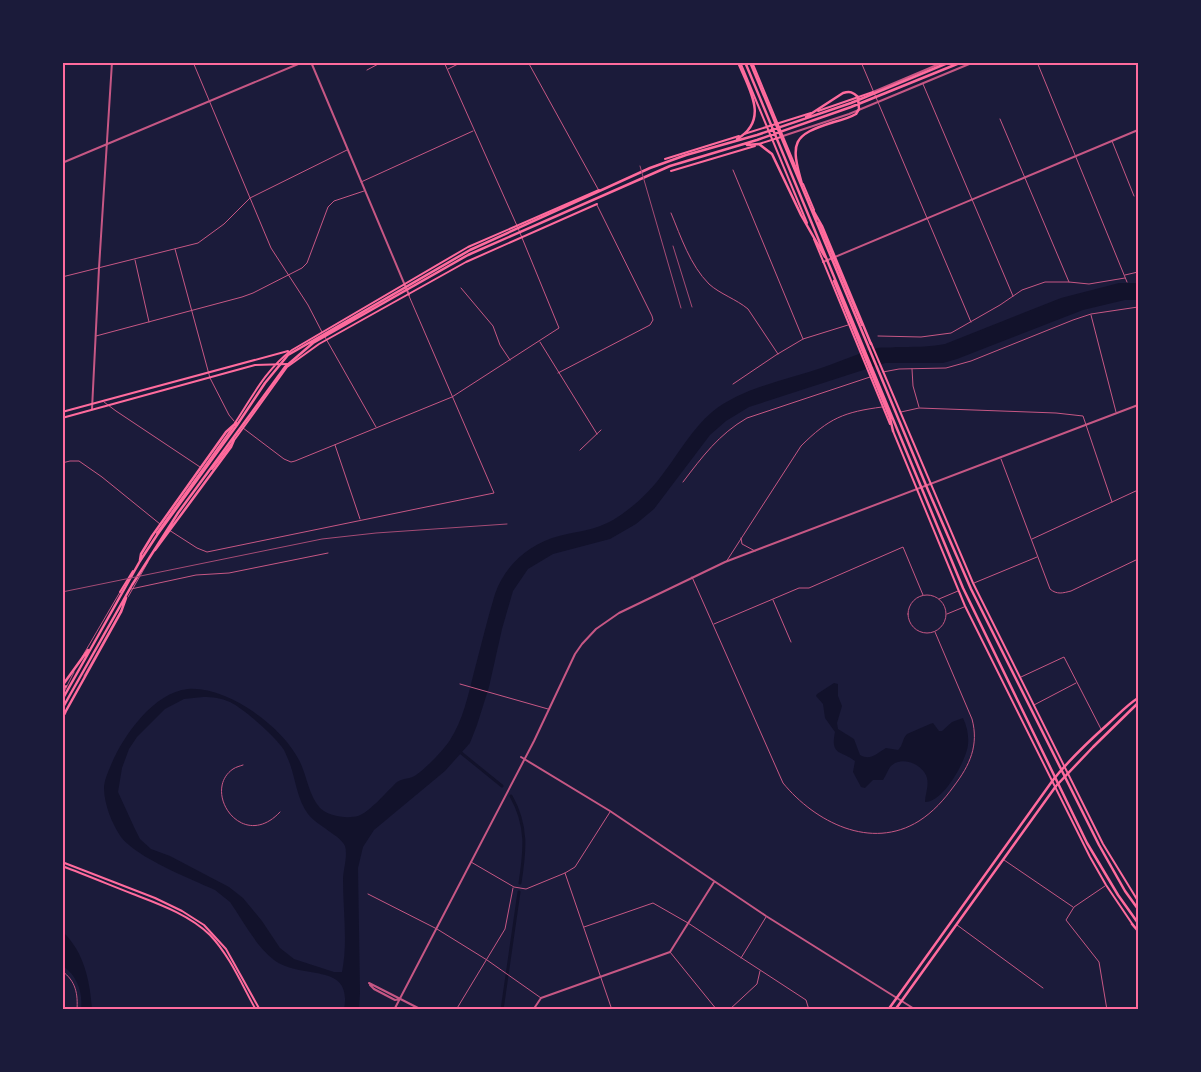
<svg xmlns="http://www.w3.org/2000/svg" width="1201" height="1072" font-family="Jost,sans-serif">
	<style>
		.water { fill: #12122b; fill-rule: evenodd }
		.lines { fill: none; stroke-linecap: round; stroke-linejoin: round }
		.canal { stroke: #12122b; stroke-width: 3 }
		.pedestrian { stroke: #c65784; stroke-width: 1 }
		.minor { stroke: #c65784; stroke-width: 1 }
		.tertiary { stroke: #c65784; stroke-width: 2 }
		.secondary { stroke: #ff6b9d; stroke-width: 2 }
		.primary { stroke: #ff6b9d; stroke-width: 2.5 }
		.trunk { stroke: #ff6b9d; stroke-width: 2.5 }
		.rail { stroke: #a44b75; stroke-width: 1 }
		.neatline { fill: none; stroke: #ff6b9d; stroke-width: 2 }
	</style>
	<rect width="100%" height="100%" fill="#1b1b3a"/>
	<path class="water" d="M1119,283h19v17h-13l-42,10 -126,49 -14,4h-58l-136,44 -23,14 -16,14 -56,74 -18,15 -26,15 -57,15 -25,15 -15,22 -11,38 -13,58 -12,38 -7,18 -25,28 -71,59 -11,17 -5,21 2,125 -1,16h-15c9,-48 -42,-28 -70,-49 -19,-15 -30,-38 -44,-58l-15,-12c-24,-11 -78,-32 -94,-53 -9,-13 -17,-33 -17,-49 0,-7 4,-16 7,-23 12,-29 43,-73 77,-76 39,-3 94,37 111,71 8,15 9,34 21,48 8,8 26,11 38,8 12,-4 29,-25 39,-34 6,-4 14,-3 19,-7 10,-7 27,-24 34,-35 13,-20 18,-44 24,-68 7,-26 13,-52 21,-78 10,-29 34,-50 64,-58 19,-5 37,-6 54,-16 21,-13 38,-29 52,-49 15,-20 28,-43 47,-59 31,-25 75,-32 112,-45 17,-6 35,-14 53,-19 6,-1 13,0 19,-1 17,0 33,0 49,-3l116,-46zM203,697c10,0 18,1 27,5 14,7 45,34 54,48 2,4 4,9 6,14 6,17 7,35 18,50 8,11 33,22 37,32 3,10 -2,24 -2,34 0,31 5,62 -1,92h-8l-40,-13 -14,-11 -18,-27 -19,-23 -14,-11 -59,-31 -19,-7 -11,-10 -6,-12 -16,-35 4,-24 7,-19 8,-12 28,-28 19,-10z
		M834,683l4,1v12l4,10 -5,17 1,6 16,10 6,16c11,6 17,-2 26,-7l12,2c5,-4 4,-11 9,-16l23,-10 3,-1 6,8h3l10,-9 11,-4c4,8 6,18 5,27 -2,16 -25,58 -43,57 0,-8 4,-15 2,-24 -3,-13 -25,-23 -36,-12 -3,3 -5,10 -8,14h-10l-8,8 -4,-1 -8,-15 2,-11c-14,-11 -25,-5 -20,-29l-10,-14 -2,-14 -7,-8 1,-2z
		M63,932c21,20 27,49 29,77h-11c2,-17 -4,-33 -18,-43z"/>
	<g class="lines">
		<path class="canal" d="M460,752l42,34
			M511,796c17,30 14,55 9,87
			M502,1010l17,-118"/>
		<path class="pedestrian" d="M878,336l43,1 30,-4 49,-28 22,-15 23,-8h24l20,2 36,-6
			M243,765c-3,1 -7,2 -10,4 -32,22 9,84 47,43"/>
		<path class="minor" d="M193,62l78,186 37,57 14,27
			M528,62l70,127
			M861,62l110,260
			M1037,62l90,220
			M448,69l14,-7
			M367,70l15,-8
			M923,84l90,212
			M1000,119l69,163
			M1112,141l22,55
			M733,170l70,169
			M361,182l112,-51
			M671,213c10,24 19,52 38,71 11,10 27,15 39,25l30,45
			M175,249l35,129 19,37 5,6
			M135,260l14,62
			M1125,275l13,-3
			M62,277l136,-34 26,-19 26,-26 97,-48
			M461,288l32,38 7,19 10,15
			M1091,315l25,97
			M96,336l146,-39 11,-4 49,-25 5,-5 21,-56 6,-6 30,-10
			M325,337l51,90
			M540,342l57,92
			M912,369l1,17 6,21
			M883,372l16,-3 47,-1 25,-7 102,-41 18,-6 47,-7
			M558,373l92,-48 3,-5 -1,-4 -55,-111
			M733,384l43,-29 27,-16 45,-14
			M104,402l12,9 84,56
			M901,412l18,-4 137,5 27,3 29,86
			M243,428l41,31 7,3 4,-1 157,-64 107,-69 -41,-100 -74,-166
			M335,445l25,74
			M580,450l21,-20
			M1001,459l49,130c7,6 13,4 21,2l67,-32
			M62,463l8,-2h9l23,16 58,47
			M683,482c19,-25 36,-48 64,-64l123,-41
			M169,530l28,18 10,4 287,-59 -85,-197
			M741,538l1,6 13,7
			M1032,539l106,-49
			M726,562l75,-116c28,-28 43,-34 81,-39
			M692,577l91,206c32,39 88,68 136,38 14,-9 25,-21 35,-35 16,-21 25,-41 18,-67l-37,-87
			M974,583l63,-26
			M131,589l65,-14 33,-2 99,-20
			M908 614a19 19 0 1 1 38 0a19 19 0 1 1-38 0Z
			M128,597l20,-35
			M939,599l19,-8
			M773,600l18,42
			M947,614l17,-7
			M714,624l85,-36h10l94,-41 20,48
			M82,657l38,-65
			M84,676l37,-66
			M1021,677l43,-20 37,72
			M460,684l88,25
			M62,696l12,-24
			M1034,705l42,-22
			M62,719l4,-6
			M1004,860l69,47
			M471,862l43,25 12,2 39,-16 10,-6 35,-55
			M565,873l47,137
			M1105,886l-31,21 -8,13 33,42 8,48
			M368,894l69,35 50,31 54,38
			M957,925l86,63
			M584,927l69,-24 35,20 118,77 3,10
			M670,952l47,58
			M741,958l25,-41
			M62,971c14,10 16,23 15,39
			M456,1010l49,-81 8,-41
			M729,1010l28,-26 3,-13"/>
		<path class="tertiary" d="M311,62l98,233
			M873,92l71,-30
			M783,136l66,-22 125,-52
			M62,163l241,-101
			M823,262l315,-132
			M92,409l7,-141 13,-206
			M521,757l89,54 156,105 150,94
			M369,983l53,27
			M370,985l4,4 21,11 6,-1
			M394,1010l140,-269 41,-87 7,-10 14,-15 23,-16 106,-51 413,-157
			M533,1010l8,-12 129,-46 44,-70"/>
		<path class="secondary" d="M740,62l67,161
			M752,62l46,111
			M818,111l55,-19
			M744,134l67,-21
			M759,144l22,-7
			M665,159l74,-23
			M671,171l84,-25
			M803,184l11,26
			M819,223l43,102
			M814,239l76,185
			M871,343l102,240 130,261 35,57
			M62,412l226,-61
			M62,418l193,-53 33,-1
			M235,423c17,-26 32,-55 57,-73l176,-103 131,-57
			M893,431l72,175 125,251 16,28 27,40
			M235,439l52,-72 32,-23 147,-82 131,-58
			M212,469l20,-26
			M157,533l76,-106
			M120,592l13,-21
			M62,691l4,-5
			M62,862l93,36 27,13 22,14 22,24 34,61
			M62,866c24,9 48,19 71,28 26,10 57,21 77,41 20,21 32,50 46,75"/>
		<path class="primary" d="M888,1010l165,-230c16,-20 36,-39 55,-56 10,-9 19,-19 30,-26
			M895,1010l161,-224 37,-39 45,-44"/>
		<path class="trunk" d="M745,62l218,526 124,255 31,52 20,28
			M750,62l178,428 43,99 128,256 26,46 13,18
			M737,139c33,-19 12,-50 1,-77
			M747,145l12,-1 13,10 29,61 24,42
			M802,184c-12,-42 -10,-49 32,-62 8,-2 15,-4 22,-8l3,-5 -1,-12c-5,-5 -8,-6 -15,-4l-37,24
			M813,210l9,16 49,118
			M834,281l56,137 3,13
			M155,550l76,-103 3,-7
			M140,560l1,-6 11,-18 74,-104 10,-9
			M62,686l26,-36
			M62,700l78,-139 17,-26 80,-110 28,-42 23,-28 182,-105 180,-82 36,-13 71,-20 94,-32 99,-41
			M62,709l70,-124 46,-72 107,-146 28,-24 155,-88 202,-89 87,-26 94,-33 111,-45
			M62,718l59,-106 5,-14
			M1132,924l6,7"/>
		<path class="rail" d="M640,166l41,142
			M673,246l19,61
			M62,592l260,-53 54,-6 131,-9"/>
	</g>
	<rect width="1201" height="1072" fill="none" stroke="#1b1b3a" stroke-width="128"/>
	<rect x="64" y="64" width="1073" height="944" class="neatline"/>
</svg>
